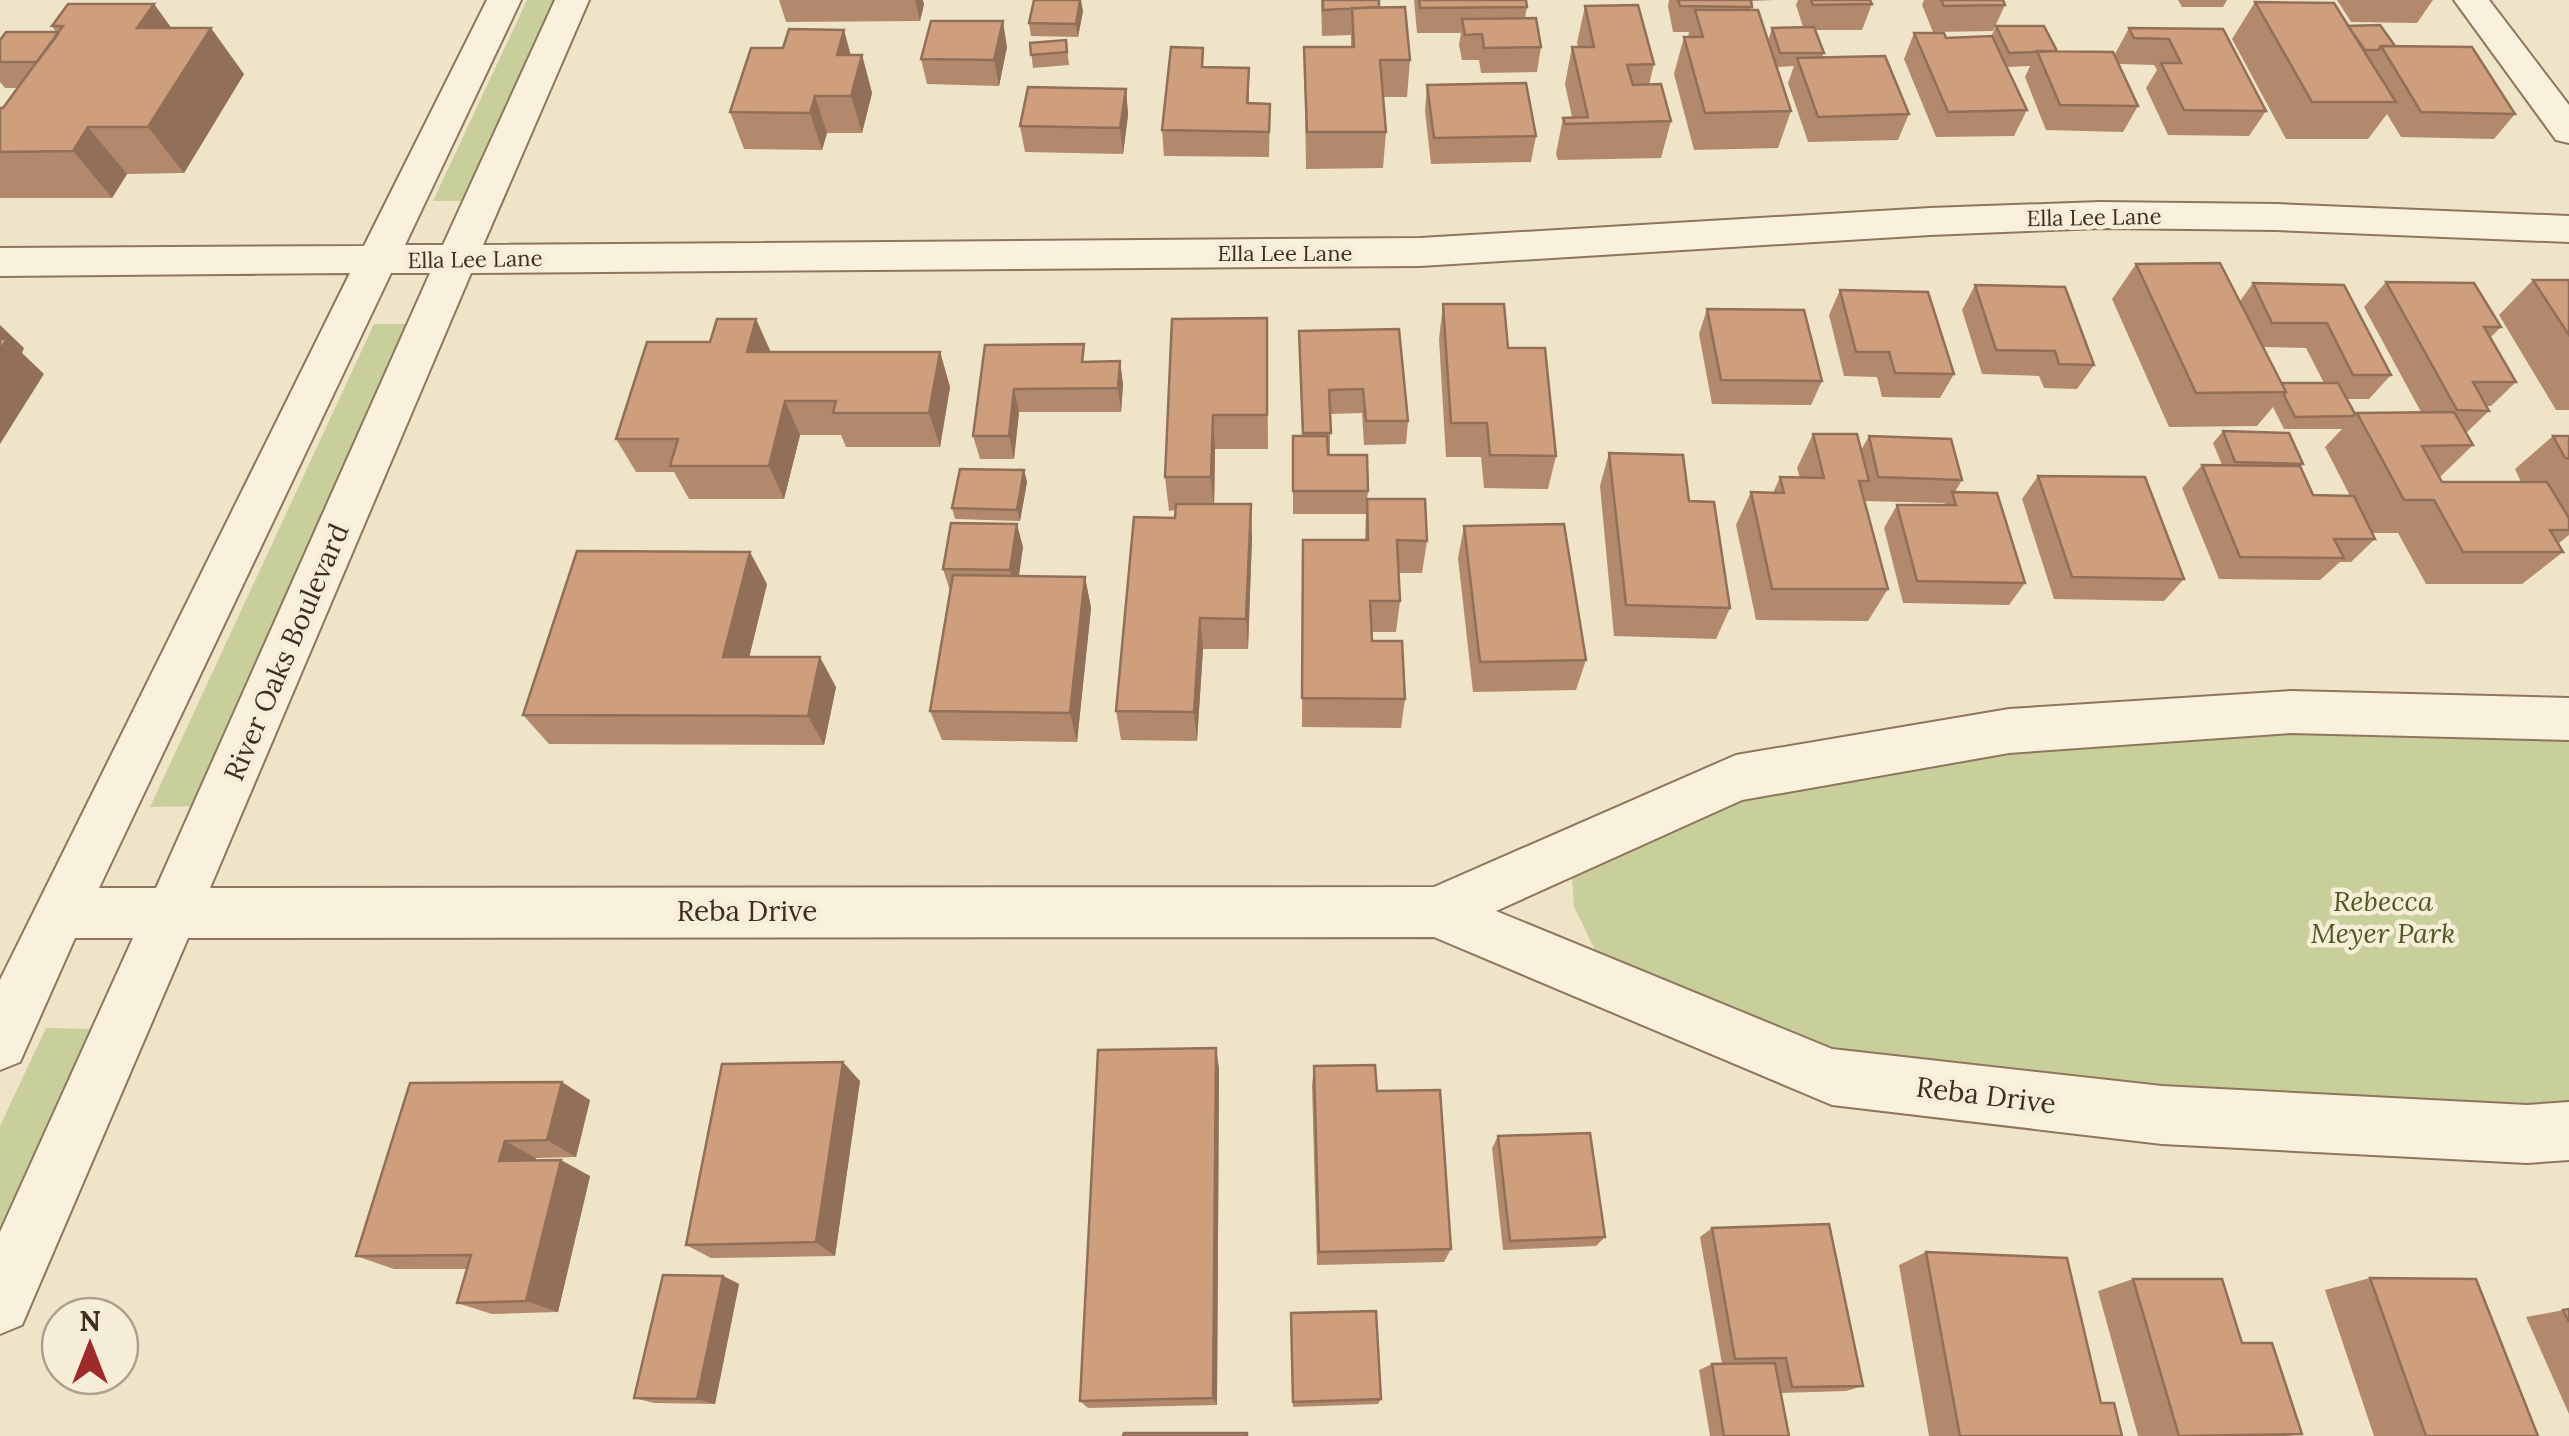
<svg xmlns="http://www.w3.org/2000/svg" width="2569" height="1436" font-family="Lora,serif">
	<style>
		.green { fill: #c9cf9b }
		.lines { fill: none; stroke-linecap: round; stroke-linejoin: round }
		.minor-casing { stroke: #8d765c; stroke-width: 4 }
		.minor { fill: #faf1dc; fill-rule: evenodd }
		.wall { fill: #b2896c; fill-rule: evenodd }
		.shaded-wall { fill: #916f58 }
		.building { fill: #cf9f7d; stroke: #916f58; stroke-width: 2.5 }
		.labels { text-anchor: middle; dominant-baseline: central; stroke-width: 9; stroke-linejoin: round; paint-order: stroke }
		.far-street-label { font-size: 22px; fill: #3d2e20; stroke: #f7eed8 }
		.street-label { font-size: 28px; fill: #3d2e20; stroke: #f7eed8 }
		.park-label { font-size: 28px; font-style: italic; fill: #4d5a26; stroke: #f7eed8 }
	</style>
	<rect width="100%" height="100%" fill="#f0e4c8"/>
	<path class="green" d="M527,0h32l-89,201h-37z
		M374,324h39l-214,482 -49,1z
		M2300,733l269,6v363l-55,5 -359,-20 -321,-37 -238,-98 -22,-45 -2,-31 176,-77 270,-47z
		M46,1028l53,1 -99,224v-127z"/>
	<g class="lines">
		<defs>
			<path id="minor" d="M487,0h34l-116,245h38l112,-245h34l-106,245 937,-7 510,-30 170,-6 176,2 293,12v26l-293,-12 -176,-2 -170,7 -510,31 -949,7 -261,615 1224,-1 302,-132 273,-46 282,-18 278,7v42l-278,-7 -282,20 -267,47 -246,111 336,138 330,37 365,19 42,-3v58l-42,3 -365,-19 -330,-39 -398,-168 -1246,1 -166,387 -22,9v-102l133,-294h-58l-55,124 -20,8v-90l350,-707 -350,3v-28l364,-2zM391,273h39l-274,615h-57z
				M2454,0h35l80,105v38l-13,-3z"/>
		</defs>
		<use href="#minor" class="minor-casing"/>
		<use href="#minor" class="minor"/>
	</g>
	<path class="wall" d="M779,0h136l9,4 -4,17 -134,1z
		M1321,0h58v7l31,53 -3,37h-24l3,35 -3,36 -77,1 -2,-122h47v-12l-29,1z
		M1414,0h112l1,7 -2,11 16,29 -4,25 -56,1 -2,-13h-17l-3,-15 2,-12h-44z
		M1669,0h105l-23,1v9l17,31 4,-13 31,-1 -7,-22 2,-5h72l2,4 -10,26h-47l9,23 -2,4 87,57 -11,26 -90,2 -20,-59 6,-17 -18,1 15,44 -13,37 -84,2 -20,-76 10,-37h4l1,-5h-16l-5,-26z
		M1924,0h98h-19l2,5 -12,26 -60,1 -11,-27z
		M2178,0h49l-4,7h-41z
		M2337,0h96l-16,23 -66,-1z
		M2255,2l93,24 47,20 120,68 -21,25 -93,-2 -14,-23 -19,25h-82l-54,-100z
		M154,4l17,24 73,46 -60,99 -57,1 -15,24h-112v-90h3l15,-20h-13l-5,-6v-42l56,-8 -4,-6z
		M1585,6l69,58 -5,21 22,36 -10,37 -103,2 -2,-6 7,-36 9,-1 -7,-33 7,-37h6l-1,-4z
		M1083,11l-5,26 -47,-1 -2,-13z
		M1996,26l61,25 81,55 -15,26 -77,-2 -21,-53 5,-11 -24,1 21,43 -13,26 -78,1 -32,-78 10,-26 32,5 45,-1z
		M2129,28l94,1 43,82 -17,25 -81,-1 -22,-47 11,-18 -3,-5 -35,-1 -4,-10z
		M1066,40l3,25 -36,3 -3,-25z
		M1007,47l-8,39 -72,-2 -6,-25z
		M851,55h11l10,38 -10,40h-35l-5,17 -78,-1 -14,-37z
		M1204,67l45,1v35l21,1 -1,53 -105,-1 -2,-26z
		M1427,85l109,51 -5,26 -100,2 -6,-53z
		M1126,89l2,26 -5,39 -98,-2 -5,-26z
		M2136,264l104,37 13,-18 91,2 47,90 -22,24h-22l8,15 2,-1 64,-1 -57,-105 22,-25 115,45 -11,11 26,44 -25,24h-4l2,5 -23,22 7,12 -33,32 2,5h79l-6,-13 38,-33h16v99l-11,9 5,8 -41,32h-96l-28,-51h-26l3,6 -24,23h-11l-20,18 -101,-1 -37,-91 20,-23h20l-9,-22 10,-12 80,33 -3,3 13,28 37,1 -25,-49 17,-18h-58l-11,-22 -16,19 -88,1 -57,-128zM2263,347l43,1 18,35h-42z
		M2533,280h36v130h-13l-57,-95z
		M1975,285l119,80 -17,24 -33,-1 -5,-12 -57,-2 -20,-64z
		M1840,290l114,84 -14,24 -58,-1 -5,-20 -33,-1 -15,-61z
		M1443,304l65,44 48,108 -8,33 -64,-1 -3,-31h-35l-7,-118z
		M1707,309l115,72 -11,24 -99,-1 -13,-70z
		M1267,318l1,131h-53l-1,55 38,33 -4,112h-45l-6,92 -76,-1 -5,-29 59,-193 1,-8 -7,1 -4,-34z
		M756,319l15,33h169l10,35 -10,60h-94l-5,-12h-41l-16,64h-95l-15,-27h-38l-20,-33 94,-97z
		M1299,331l109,90 -2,23 -42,1 -2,-32 -32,1v41l38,36 -1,8 60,42 -5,32h-24l2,28 -4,31h-24v9l33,58 -4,29 -99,-1 1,-187h62l1,-26h-73v-78h9z
		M985,345l102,17 33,-1 3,24 -2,27h-102l-5,47h-34l-7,-23z
		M1813,434l48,16 8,-14 93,44 -7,12 70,91 -16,22 -106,-2 -19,-75 13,-23h47l1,-2 -80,-2 -2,-10 -1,2 26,96 -20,32 -112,-1 -20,-95 15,-33 22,1 7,-16 20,1 -3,-10z
		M1609,453l80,48 41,107 -14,31 -102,-3 -14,-150z
		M1024,470l3,12 -7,39 -65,-2 -3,-11z
		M2038,476l146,103 -20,22 -110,-2 -32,-100z
		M1464,526l122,134 -10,30 -103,2 -15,-134z
		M1023,547l-4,29 66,1 6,31 -14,134 -135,-2 -12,-29 20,-120 -7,-22z
		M767,584l-18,73 87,30 -12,58 -275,-1 -26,-29z
		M1314,1066l63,25 74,158 -7,13 -127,3 -5,-180z
		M1219,1068l-2,337 -129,3 -8,-7z
		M860,1081l-25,175 -124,2 -25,-13z
		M410,1083l180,17 -14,57 -40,1 -1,2 55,16 -32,136 -66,2 -35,-11 10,-34h-73l-38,-13z
		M1498,1136l107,101 -9,9 -93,4 -11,-102z
		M1712,1228l151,158 -17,5 -65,2 8,43h-79l-11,-66 13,-6h10l-22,-127z
		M1926,1252l196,184h-193l-30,-171z
		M723,1276l16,8 -24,120 -61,-1 -20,-5z
		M2370,1278l168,158h-164l-49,-146z
		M2133,1279l109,64 60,91 -16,2h-148l-40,-145z
		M2569,1309v105l-43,-97z
		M1291,1313l90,86 -3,5 -85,3z"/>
	<path class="shaded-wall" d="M915,0h8l1,4 -4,17z
		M1081,0l2,11 -5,26 -2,-13z
		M154,4l34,47 -51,-23z
		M1003,21l4,26 -8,39 -5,-26z
		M211,28l33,46 -60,99 -36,-46z
		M844,30l10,37 -17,-12z
		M862,55l10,38 -10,40 -11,-37z
		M1126,89l2,26 -5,39 -3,-26z
		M815,96l12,37 -5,17 -12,-37z
		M88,127l39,47 -15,24 -39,-47z
		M756,319l15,35 -24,-2z
		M0,325l24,23 -2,5 22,21 -44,70z
		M940,352l10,35 -10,60 -11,-34z
		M1120,361l3,24 -2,27 -3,-24z
		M1014,389l5,23 -5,47 -5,-23z
		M785,401l15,34 -16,64 -15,-33z
		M1213,415l2,34 -1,61 -3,-33z
		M1024,470l3,12 -7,39 -3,-11z
		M1251,504l1,33 -4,112 -2,-30z
		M1017,524l6,23 -7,46 -6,-23z
		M750,552l17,32 -25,103 -19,-30z
		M1085,577l6,31 -14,134 -7,-29z
		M1200,618l3,31 -6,92 -3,-29z
		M820,657l16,30 -12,58 -16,-29z
		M1216,1048l3,20 -2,337 -4,-7z
		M843,1062l17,19 -25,175 -19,-14z
		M562,1082l28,18 -14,57 -29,-17z
		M505,1141l31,17 -5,19 -32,-16z
		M561,1160l29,16 -32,136 -32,-11z
		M723,1276l16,8 -24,120 -18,-5z"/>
	<path class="building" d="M1034,0h46l-4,24 -47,-1z
		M1323,0h56v7l-56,3z
		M1419,0h107l1,7 -107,1z
		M1678,0h73l1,7 -72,-1z
		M1811,0h59l2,4 -59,1z
		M1941,0h62l2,5 -61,1z
		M2255,2l79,1 62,99h-84z
		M68,4h86l-17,24h74l-63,99h-60l-15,24 -73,1v-44h3l60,-82h-11z
		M1638,5l16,59 -27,1 6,20 28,-1 10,37 -106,3 -2,-6 25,-1 -16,-70h22l-9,-41z
		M1405,7l5,53h-30l6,72h-79l-3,-85h50l-2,-39z
		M1695,10h63l33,101 -86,2 -21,-76h19z
		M1536,18l5,29 -57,1 -2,-14 -17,1 -3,-16z
		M931,21h72l-9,39 -73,-1z
		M2380,25l15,21h-14l-3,4h-13l-17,-24z
		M1996,26h48l13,25 -48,2z
		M1814,27l10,26h-44l-8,-25z
		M2129,28l94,1 43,82 -82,-1 -23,-47h20l-12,-24 -35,-1z
		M789,29l55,1 -7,25h25l-11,41h-36l-5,17 -80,-1 21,-64h32z
		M6,32h50l2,2 -21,28h-37v-22z
		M1914,33h30l2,5 46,-2 35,74 -79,2z
		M1066,40l1,12 -36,3 -1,-12z
		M2381,46l91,1 43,67 -94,-2z
		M1171,47l32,1 -1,19 47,1 -2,35 23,1 -1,28 -107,-2z
		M2037,51l76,1 25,54 -78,-1z
		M1885,56l24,58 -91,3 -21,-59z
		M1526,83l10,53 -102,2 -7,-53z
		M1028,87l98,2 -6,39 -100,-2z
		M2220,263l66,129 -90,1 -60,-129z
		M2533,280h36v55z
		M2386,282l88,1 27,44h-17l32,55h-43l16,29 -32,-1z
		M2253,283l91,2 47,90h-38l-26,-52h-55z
		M1975,285l90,2 29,78 -35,-1 -4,-13 -59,-1z
		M1840,290l88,2 26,82 -59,-1 -6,-21h-33z
		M1443,304h61l4,44h37l11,108 -66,-1 -3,-32h-36z
		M1707,309l97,1 18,71 -101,-1z
		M1267,318v97h-54l-2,62h-46l7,-158z
		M717,319h39l-9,33h193l-11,61h-96l3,-12h-51l-16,65h-99l8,-27h-62l31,-97h63z
		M1399,329l9,92h-42l-3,-32 -34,1 2,43h-28l-4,-102z
		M0,339h7l-7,11z
		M1084,344l-2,18 38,-1 -2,27 -104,1 -5,47h-36l12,-91z
		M2282,383h56l17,31 -2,2 -58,1 -11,-22 2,-3z
		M2454,412l19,33 -51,1 20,36h105l22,36v12h-19l13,22h-100l-29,-52h-30l-47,-87z
		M2223,431l66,2 14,31 -68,-2z
		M1813,434h44l12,47h-10l29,108h-116l-21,-97 33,1 -4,-16 44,1z
		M1293,436h34l1,19h39l1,36h-75z
		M1869,436l82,3 11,41 -84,-3z
		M2553,436h16v23l-4,-1z
		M1609,453l74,2 6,46 25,1 16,106 -104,-3z
		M2202,465l98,1 13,29 41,1 21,43h-41l10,19 -104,-1z
		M960,469l64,1 -7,40 -65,-2z
		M2038,476l107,1 39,102 -112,-2z
		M1952,492l45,1 28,90 -108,-2 -20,-76h59z
		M1367,499h58l2,42 -30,-1 3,61h-30l2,40h30l3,58 -103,-1 1,-158h65z
		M1176,504h75l-5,115 -46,-1 -6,94 -78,-1 18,-194 41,1z
		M951,523l66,1 -7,46 -67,-1z
		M1564,524l22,136 -106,2 -16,-136z
		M577,551l173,1 -27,105h97l-12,59 -285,-1z
		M953,575l132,2 -15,136 -140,-2z
		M1216,1048l-3,350 -133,3 18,-351z
		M843,1062l-27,180 -130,3 36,-181z
		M1375,1065l2,26 63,-1 11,159 -132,3 -5,-186z
		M562,1082l-15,58 -42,1 -6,20 62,-1 -35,141 -69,2 14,-48 -115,1 54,-173z
		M1590,1133l15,104 -95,4 -12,-105z
		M1829,1224l34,162 -71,1 -6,-29 -51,1 -23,-131z
		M1926,1252l141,6 34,145h13l8,33h-162z
		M663,1275l60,1 -26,123 -63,-1z
		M2370,1278l106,1 62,157h-112z
		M2133,1279h89l20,64h30l30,91 -123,2z
		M2569,1309v13l-6,-12z
		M1376,1311l5,88 -88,3 -2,-89z
		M1775,1363l14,73h-65l-12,-72z
		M1124,1433h123v3h-124z"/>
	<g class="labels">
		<g class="far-street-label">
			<text transform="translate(2094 217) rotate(-1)">Ella Lee Lane</text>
			<text x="1285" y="253">Ella Lee Lane</text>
			<text transform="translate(475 259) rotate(-1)">Ella Lee Lane</text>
		</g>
		<g class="street-label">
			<text transform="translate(286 652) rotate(-67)">River Oaks Boulevard</text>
			<text x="747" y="911">Reba Drive</text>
			<text transform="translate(1986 1095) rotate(7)">Reba Drive</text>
		</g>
		<g class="park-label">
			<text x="2383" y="901">Rebecca<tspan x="2383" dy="32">Meyer Park</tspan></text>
		</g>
	</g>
	<g transform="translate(90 1346)"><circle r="48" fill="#f7eed8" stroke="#ada18e" stroke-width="2.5"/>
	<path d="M0-8L18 38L0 25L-18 38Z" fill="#9e2a2b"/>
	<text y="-15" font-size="28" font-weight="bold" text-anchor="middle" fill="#3d2e20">N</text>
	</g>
</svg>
